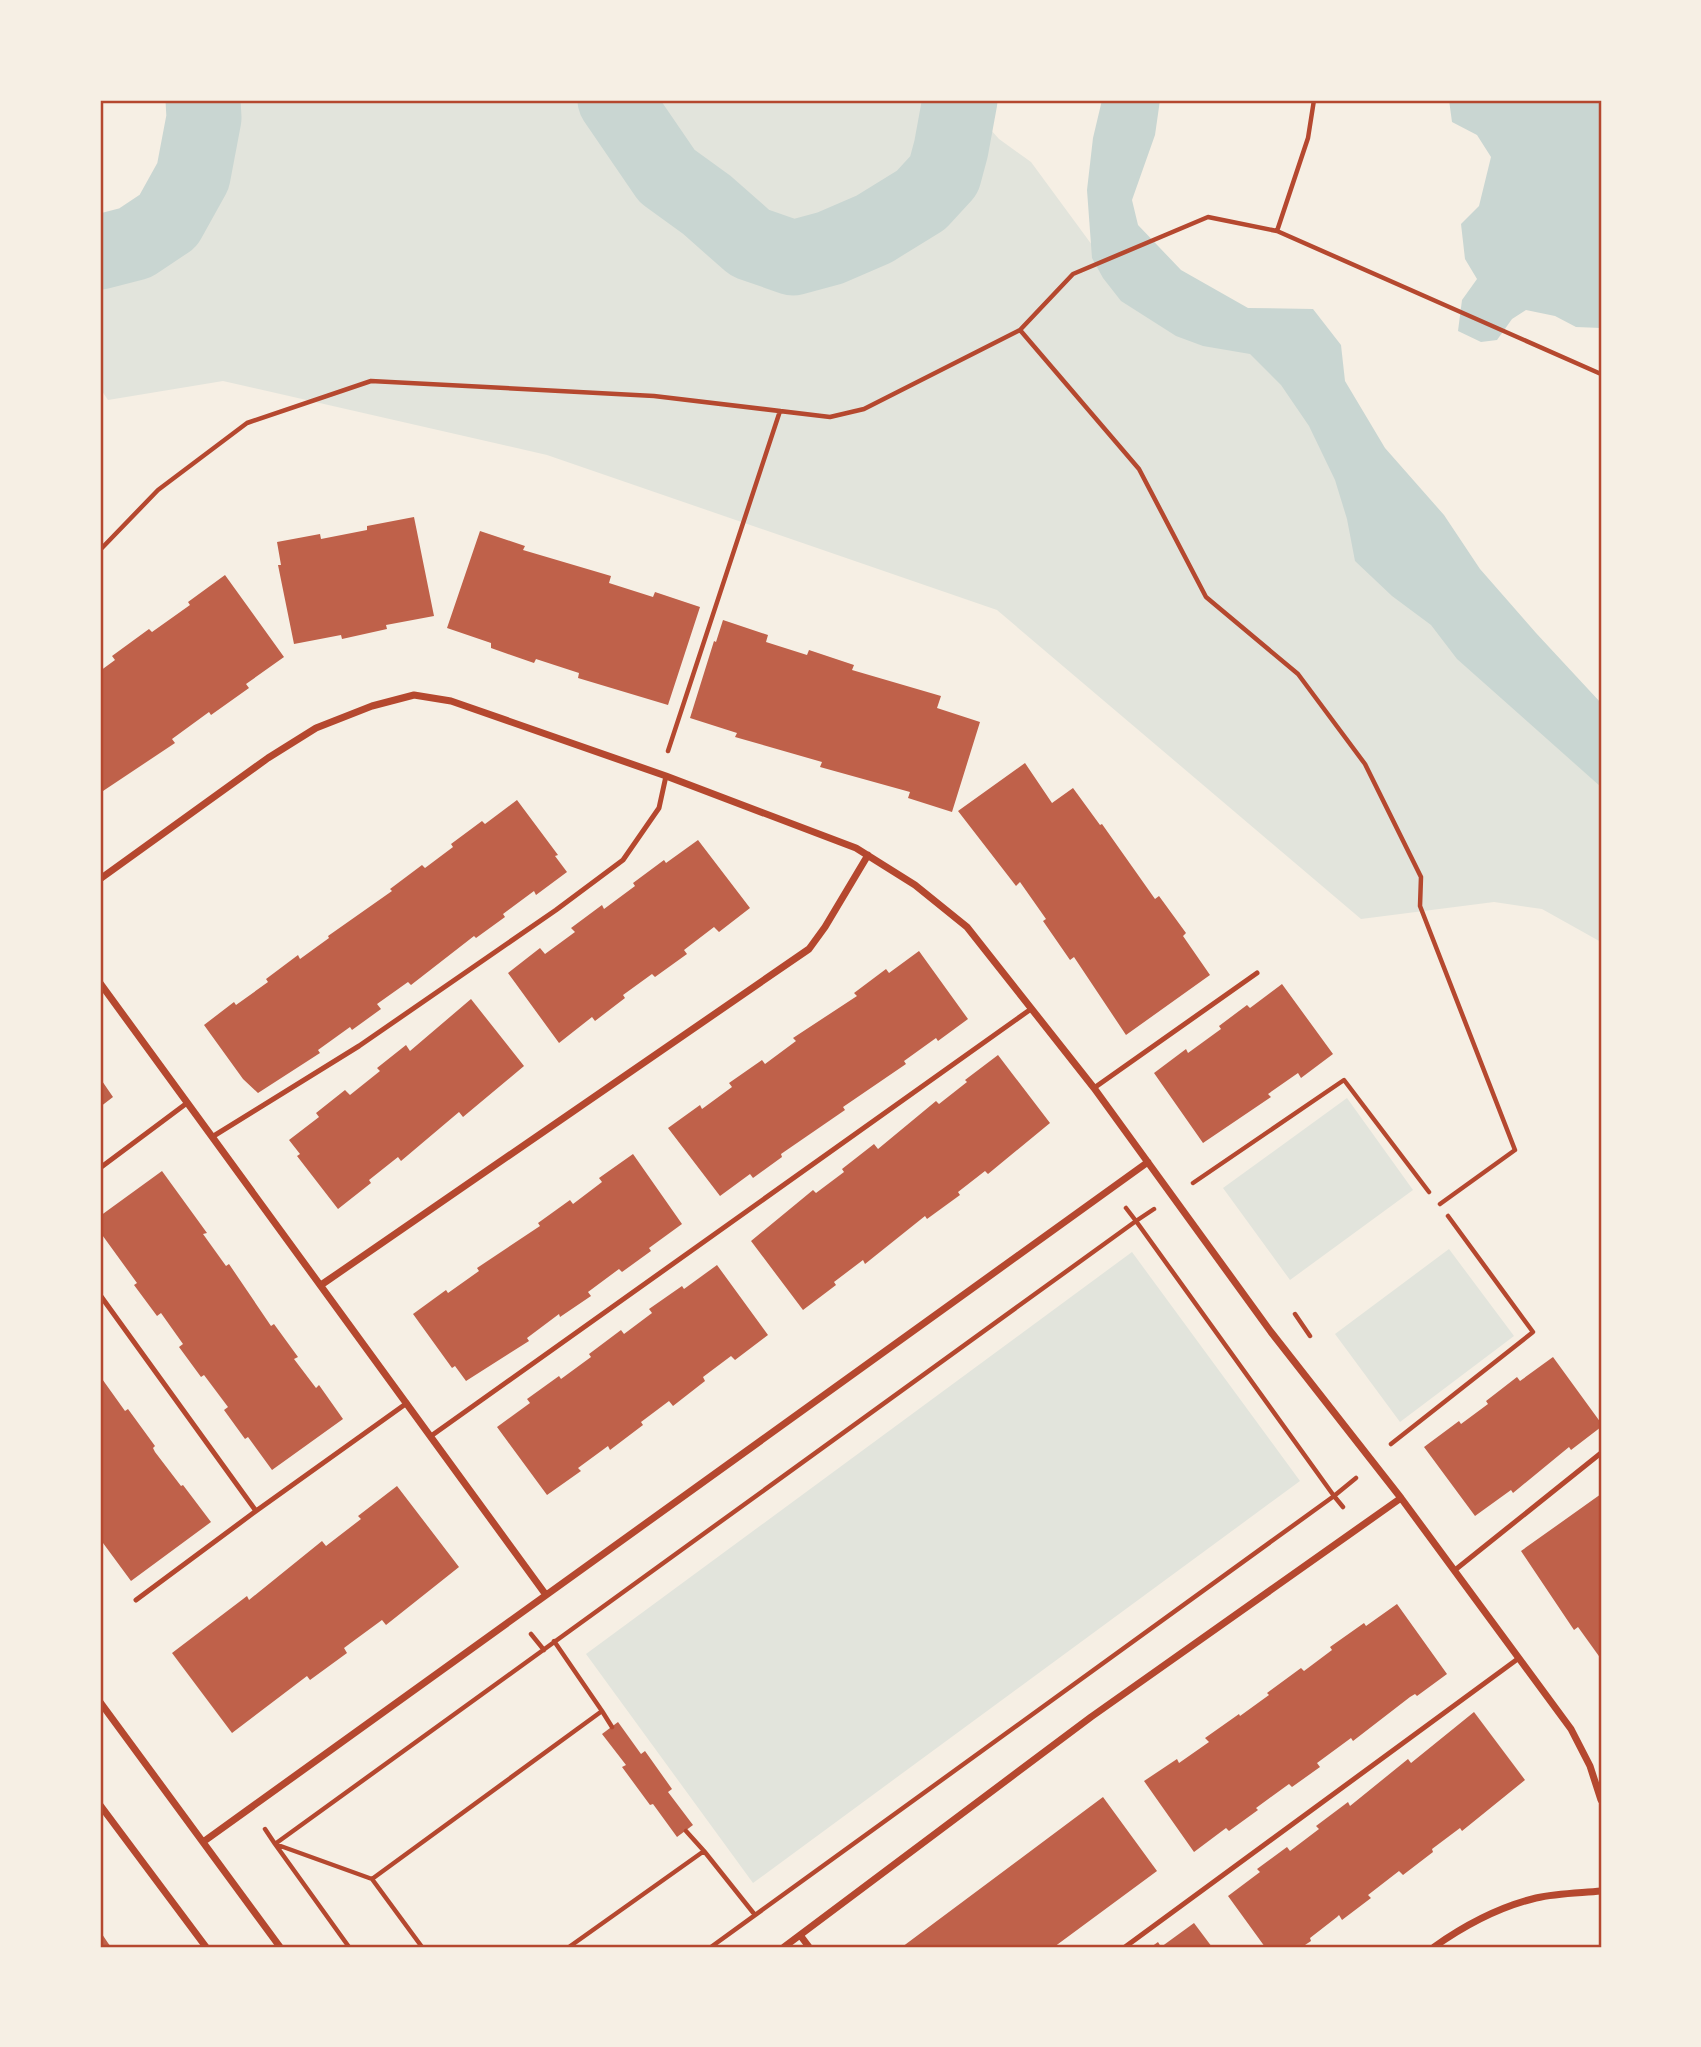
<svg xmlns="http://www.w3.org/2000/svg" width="1701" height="2047" font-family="'Playfair Display',serif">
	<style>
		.green { fill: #e2e4dc }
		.water { fill: #c9d6d2 }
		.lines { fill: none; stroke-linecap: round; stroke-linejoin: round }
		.river { stroke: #c9d6d2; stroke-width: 75 }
		.building { fill: #bf614a }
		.path { stroke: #b5482f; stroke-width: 4.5 }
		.service { stroke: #b5482f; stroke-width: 5 }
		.minor { stroke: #b5482f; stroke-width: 7 }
		.neatline { fill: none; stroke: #b5482f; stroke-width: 2.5 }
	</style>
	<rect width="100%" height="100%" fill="#f6efe4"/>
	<path class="green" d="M203,100h761l35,39 32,23 61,83 198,120 311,374v203l-59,-33 -48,-7 -133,17 -364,-309 -450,-155 -324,-74 -115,19 -8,-12v-136l35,-9 33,-22 25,-45 11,-58z
		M1347,1098l66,92 -123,90 -67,-92z
		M1449,1249l65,87 -114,86 -65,-88z
		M1132,1252l168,229 -547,402 -167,-229z"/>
	<path class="water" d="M1102,100h58l-5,35 -23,65 6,25 43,45 67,38 65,1 28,36 4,36 40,67 59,67 36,54 56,64 65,70v84l-144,-128 -26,-34 -39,-29 -37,-35 -8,-42 -12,-39 -26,-54 -28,-41 -31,-31 -47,-8 -27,-10 -55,-35 -18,-23 -11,-20 -5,-68 6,-52z
		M1449,100h152v228l-25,-1 -21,-11 -29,-6 -14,9 -15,21 -16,2 -23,-11 4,-31 15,-21 -12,-20 -4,-35 18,-18 12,-49 -14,-22 -25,-13z"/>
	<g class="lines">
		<path class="river" d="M615,100l52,76 40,29 43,38 43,15 37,-10 44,-19 47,-29 23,-25 7,-26 9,-49
			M100,252l35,-9 33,-22 25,-45 11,-58 -1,-18"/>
	</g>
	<path class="building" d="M414,517l20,99 -48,9 1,4 -45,10 -1,-4 -47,9 -16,-79h3l-4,-23 43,-8 1,5 46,-9v-4z
		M480,531l45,15 -2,4 88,26 -2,7 44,14 2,-5 45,15 -32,98 -90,-27 1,-5 -43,-14 -2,4 -43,-15v-5l-44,-15z
		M225,575l59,82 -38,27 3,4 -38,27 -2,-3 -37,27 3,4 -75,50v-122l15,-11 -3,-4 37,-27 3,3 38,-27 -2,-3z
		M723,620l45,15 -2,7 41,13 2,-5 45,15 -2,5 89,26 -4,12 43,14 -28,90 -44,-14 2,-6 -90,-25 2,-5 -87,-25 2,-4 -47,-15 24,-77 2,1z
		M1025,763l27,40 21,-15 27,37 2,-1 53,75 4,-3 27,37 -3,3 27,39 -84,60 -52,-78 -4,3 -27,-39 3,-2 -26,-37 -4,4 -58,-75z
		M517,800l41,55 -3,1 12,16 -31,23 -2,-4 -31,23 2,3 -29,21 -2,-2 -63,49 -3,-3 -31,22 4,5 -29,21 -2,-3 -32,23 2,3 -62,40 -15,-14 -39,-54 30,-23 2,3 32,-23 -2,-3 32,-24 2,4 29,-21 -1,-2 64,-45 -2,-2 32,-24 3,3 28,-21 -2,-3 31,-23 3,3z
		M698,840l52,68 -31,24 -5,-5 -30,23 3,4 -32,23 -3,-3 -29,21 2,3 -30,23 -3,-4 -33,26 -51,-70 32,-25 5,6 30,-22 -4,-4 31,-23 2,4 31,-23 -2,-3 31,-23 2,3z
		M919,951l49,68 -30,22 -2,-3 -32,23 2,3 -63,43 2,3 -64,44 1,3 -29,21 -3,-4 -30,22 -52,-68 32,-23 2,4 30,-22 -3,-4 33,-23 3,4 31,-23 -3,-3 64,-42 -3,-3 32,-24 3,4z
		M1282,984l51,70 -32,24 -3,-5 -30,21 3,3 -68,46 -49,-70 32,-24 2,4 33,-24 -2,-3 28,-21 3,3z
		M471,999l53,67 -61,51 -4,-5 -58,49 -3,-4 -29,23 2,3 -33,26 -41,-53 3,-2 -11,-14 30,-23 -3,-4 29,-23 5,5 30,-24 -3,-3 29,-23 4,6z
		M998,1055l52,68 -62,51 -3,-3 -27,21 2,3 -33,24 -2,-3 -60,48 -2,-4 -29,22 2,3 -33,25 -52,-69 62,-51 3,3 28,-21 -2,-3 32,-25 4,5 58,-48 3,3 28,-22 -2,-2z
		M100,1078l13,19 -13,10z
		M633,1154l49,70 -33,24 2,3 -29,21 -3,-3 -31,23 3,4 -31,21 -1,-3 -32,24 2,3 -63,40 -11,-15 -3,2 -39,-54 33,-24 2,3 31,-22 -2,-3 63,-42 -2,-3 32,-23 3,4 29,-22 -3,-4z
		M162,1171l45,62 -4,1 23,32 3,-2 42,62 3,-2 24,33 -4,2 22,29 3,-3 24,34 -71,51 -24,-33 -3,2 -21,-29 4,-3 -24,-32 -3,2 -22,-30 4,-3 -22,-31 -4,3 -23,-31 3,-2 -37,-51v-16z
		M717,1265l51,70 -33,25 -4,-4 -28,21 2,4 -32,25 -4,-5 -28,21 2,3 -33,25 -2,-4 -30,22 3,3 -34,24 -50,-68 33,-24 -3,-4 32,-23 2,3 30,-22 -2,-3 32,-24 3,4 28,-21 -3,-4 33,-23 2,3z
		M1553,1357l48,66v4l-30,23 -2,-3 -56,46 -2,-3 -36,26 -51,-69 35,-26 2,3 27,-20 -2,-3 31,-24 3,4z
		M100,1376l25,35 3,-2 27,37 -2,2 2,4 26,34 2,-1 28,37 -80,59 -28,-38 -3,2z
		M397,1486l62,81 -73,58 -4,-5 -30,22 -8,6 3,5 -37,27 -3,-4 -75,57 -60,-80 75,-57 2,4 73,-59 4,5 35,-27 -3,-3z
		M1601,1494v165l-23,-32 -4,3 -53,-79z
		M1397,1604l50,70 -30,22 -2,-2 -5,3 -57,44 -2,-3 -34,25 3,4 -28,20 -3,-3 -33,24 2,2 -29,21 -3,-3 -32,24 -50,-71 33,-22 2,4 30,-21 -4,-4 34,-24 1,2 29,-21 -2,-2 34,-25 3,3 28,-21 -2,-3 34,-24 2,3z
		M1474,1712l51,68 -63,51 -2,-3 -28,21 1,3 -30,23 -4,-4 -31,24 3,3 -29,22 -3,-5 -2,2 -27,21 1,3 -9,6h-37l-37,-51 32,-24 -3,-3 30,-22 3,4 29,-22 -3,-3 32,-24 2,4 58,-47 3,4z
		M618,1722l23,32 4,-3 27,38 -4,3 25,33 -16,12 -24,-33 -3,1 -28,-38 4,-2 -24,-31z
		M1103,1797l54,74 -103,76h-152z
		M1194,1923l18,24h-61l7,-5 3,5z
		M100,1931l8,12 3,4h-11z"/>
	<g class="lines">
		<path class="path" d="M1277,231l31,-93 6,-38
			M1020,330l119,139 67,128 92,77 67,90 56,113 -1,29 95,244 -75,54
			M100,550l58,-60 89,-67 124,-42 283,15 176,21 34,-8 156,-79 53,-56 135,-57 69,14 324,143
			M668,751l112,-340
			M1193,1183l151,-103 85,112
			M1126,1208l10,13 18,-12
			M1295,1314l15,22
			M1391,1444l142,-112 -85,-116
			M1343,1507l-9,-11 22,-18
			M531,1634l13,16
			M554,1641l48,70
			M265,1829l10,15 97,35
			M704,1851l51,64
			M349,1947l-74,-103 861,-623 198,275 -623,451
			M422,1947l-50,-68 230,-168 10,16
			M569,1947l135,-96 -18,-20"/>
		<path class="service" d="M1094,1088l163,-115
			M212,1137l147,-91 197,-136 67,-50 36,-52 7,-32
			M100,1168l87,-65
			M100,1295l156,216 151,-108
			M431,1436l600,-427
			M1455,1570l146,-117
			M136,1600l120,-89
			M1125,1947l394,-289"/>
		<path class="minor" d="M100,879l168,-121 48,-30 56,-22 42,-11 37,6 215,75 190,72 59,37 52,42 127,161 177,244 130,166 170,231 19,37 11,34
			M100,983l446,612
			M321,1285l488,-336 16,-22 43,-72
			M100,1702l180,245
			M100,1805l106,142
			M203,1842l945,-680
			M800,1935l9,12
			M784,1947l307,-230 310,-219
			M1434,1947c31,-22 65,-40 102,-49 21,-5 44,-5 65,-7"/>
	</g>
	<rect width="1701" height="2047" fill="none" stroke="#f6efe4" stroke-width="203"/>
	<rect x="102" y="102" width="1498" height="1844" class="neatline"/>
</svg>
